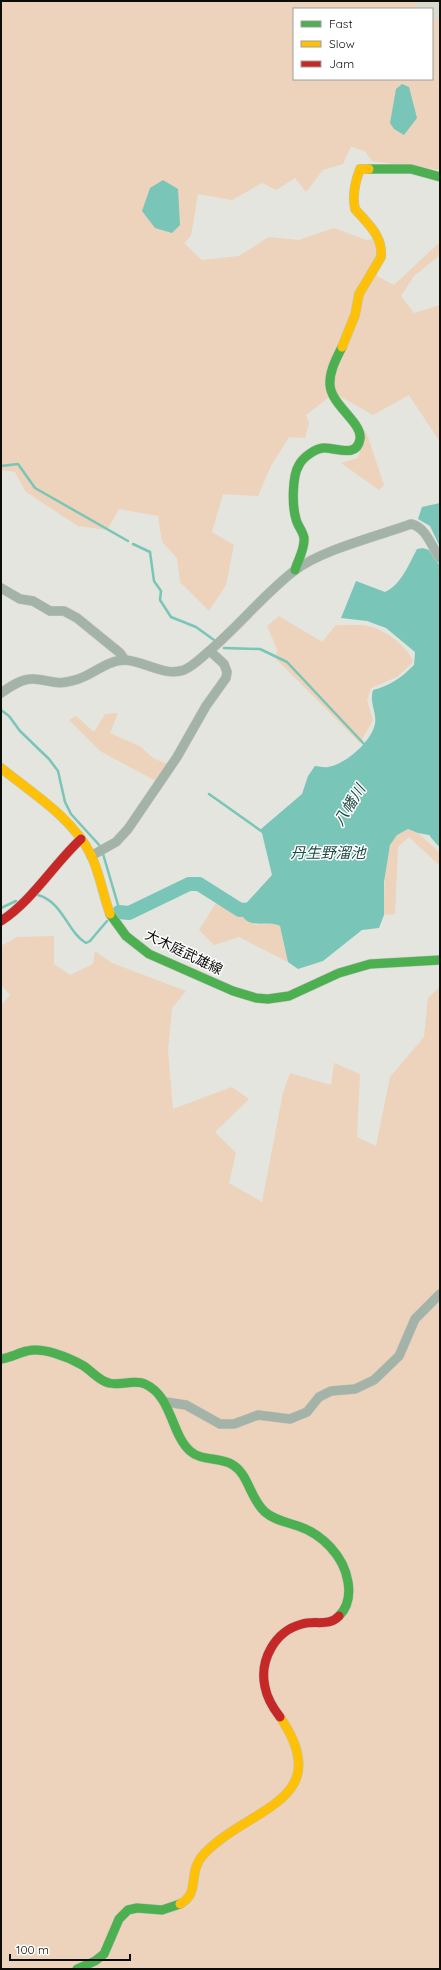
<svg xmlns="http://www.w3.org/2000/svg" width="441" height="1970" font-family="Quicksand,'Noto Sans JP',sans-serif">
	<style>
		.built { fill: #d7dacd }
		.green { fill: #edd3bb }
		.water { fill: #79c5b8 }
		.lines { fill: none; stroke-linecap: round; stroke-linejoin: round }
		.stream { stroke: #79c5b8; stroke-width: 2.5 }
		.canal { stroke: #79c5b8; stroke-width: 8 }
		.river { stroke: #79c5b8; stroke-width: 14 }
		.street-casing { stroke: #c0c2bd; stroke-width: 10 }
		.fast-casing { stroke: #c0c2bd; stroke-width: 10 }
		.slow-casing { stroke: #c0c2bd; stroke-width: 10 }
		.jam-casing { stroke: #c0c2bd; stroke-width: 10 }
		.street { stroke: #a4b3a7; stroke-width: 9 }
		.fast { stroke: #4caf50; stroke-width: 9 }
		.slow { stroke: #ffc107; stroke-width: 9 }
		.jam { stroke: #c62828; stroke-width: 9 }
		.labels { text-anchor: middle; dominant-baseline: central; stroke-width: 3; stroke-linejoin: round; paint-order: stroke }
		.street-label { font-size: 14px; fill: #0c0d09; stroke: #fff }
		.water-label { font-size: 15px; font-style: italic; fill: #1c4b43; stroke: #fff }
	</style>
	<rect width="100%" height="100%" fill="#e3e5de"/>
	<path class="built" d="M415,1h25v19l-8,-1v-10h-16z"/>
	<path class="green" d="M1,1h414l1,8h-122v70h138v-60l8,1v150l-68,-9 -7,-10 -14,-4 -8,17 -20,6 -17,22 -11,-14 -19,12 -14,-7 -30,17 -34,-6 -7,42 -7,7 18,17 37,-4 30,-19 30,3 35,-12 32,12 18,-2 -7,38 17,9 46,-43v13l-26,21 -13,20 13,17 26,-8v137l-31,-47 -36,20 -39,-22 -28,22 3,8 -4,15 -16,-1 -18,29 -13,30 -35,-2 -11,38 22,13 -8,40 -17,26 -29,-29 -3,-24 -15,-16 -4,-26 -39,-7 -12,21 -29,-4 -52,-34 -11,-20 -14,-2z
		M366,431l18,54 -5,5 -38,-27 17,-5z
		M279,616l43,26 14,-17c10,1 22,-1 32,1 16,3 40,20 45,36l-16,15 -26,11 -4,12 6,20 -13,23 -84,-84 1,-10 -10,-23z
		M118,713l-8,20 31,14 12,11 14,6 -11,17 -56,-30 -31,-31 7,-4 18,16 11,-18z
		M408,829l10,4 22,20v13l-31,-29 -11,10 -3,67 -11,1c0,-18 0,-68 12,-80 3,-3 8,-4 12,-6z
		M221,895l16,11h5l-2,4 15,15 19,-2 6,3 8,36 -49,-25 -25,8 -15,-15z
		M54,936v28l16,11 23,-11 2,-13 17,12 74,28 -14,17 -4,43 5,58 59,-22 17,12 -34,33 21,21 -7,30 33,19 21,-109 7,-20 41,12 3,-22 26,11 -3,63 19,9 14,-69 34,-40 4,-39 12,-11v982h-439v-964l9,-10 -9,-10v-39l16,-9z"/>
	<path class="water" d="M402,84l7,3 8,31 -13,17 -10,-6 -4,-6 6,-34z
		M163,180l15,9 2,36 -8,8 -17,-5 -13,-17 8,-23z
		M440,503v44l-10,-21 -12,-7 4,-12z
		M423,548l6,2 11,16v271l-22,-4 -10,-4 -11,6 -7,10 -6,37v33l-5,13 -17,2 -39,31 -25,8 -10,-7 -8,-36c-13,-7 -34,6 -40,-16l32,-35 -11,-46 41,-35 6,-18 7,-10c4,0 9,2 13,1 18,-3 43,-25 47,-43 2,-11 -6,-22 -2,-34 17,-4 29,-13 41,-25l1,-13 -29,-24 -19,-7 -26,-3 15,-37 29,11c16,-7 24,-28 32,-43z"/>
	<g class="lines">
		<path class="stream" d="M1,466l17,-2 17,24 93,53
			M133,544l17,8 4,29 7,10 -1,9 11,17 25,10 18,13
			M224,648l36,1 27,13 78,83
			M1,710l8,6 11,15 29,28 9,12 7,31 6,12 30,33 17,58 5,6
			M209,794l55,39
			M38,895c25,7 30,38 48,48l4,-2 17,-20
			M1,908l15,-7"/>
		<path class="canal" d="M434,835l6,7"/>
		<path class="river" d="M119,912l10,1 60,-29h10l41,26 18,-1"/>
		<defs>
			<path id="street" d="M1,588l19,11 13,2 17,10h14l13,7 43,35 5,7
				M1,693c9,-6 21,-15 33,-14 18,1 21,7 41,1 17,-4 31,-20 50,-20 19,1 40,17 59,10 9,-4 17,-12 24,-18 30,-25 55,-57 86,-81 27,-21 84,-35 117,-47 15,3 20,22 29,34
				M91,856l25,-14 12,-13 49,-72 29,-51 20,-28 1,-6 -3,-8 -14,-13
				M166,1402l20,3 34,19h14l24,-9 32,4 17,-7 12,-15 12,-6 24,-2 19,-9 25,-24 16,-37 25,-25"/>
			<path id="fast" d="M369,169h42l29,8
				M295,570c3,-10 10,-21 9,-32 -1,-7 -7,-13 -8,-19 -4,-13 -4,-43 3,-54 4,-8 16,-16 24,-17 12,-1 34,11 37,-9 3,-16 -29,-34 -30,-54 -1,-13 6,-26 12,-38
				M110,914l16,22 23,18 84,37 23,7 12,1 21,-3 50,-23 31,-9 70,-4
				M1,1359c9,-1 17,-6 26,-8 16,-4 41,6 55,14 9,5 17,16 27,18 12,3 25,-4 36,1 27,12 26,50 45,67 12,11 30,5 43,14 16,10 17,34 32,47 9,8 21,10 33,14 24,8 46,30 50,56 2,12 0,25 -9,34
				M77,1969l18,-8 9,-7 15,-35 9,-9 9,-2 25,2 18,-6"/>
			<path id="slow" d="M342,347l13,-32 4,-21 22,-37c2,-21 -13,-33 -26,-48 -3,-14 0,-27 5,-40h9
				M1,768c31,25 72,50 90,87 9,19 12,40 19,59
				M180,1904c21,-11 7,-31 23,-49 44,-48 135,-53 77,-138"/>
			<path id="jam" d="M1,921c32,-21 52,-56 80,-82
				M280,1717c-7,-9 -13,-19 -15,-30 -6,-27 10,-56 37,-63 13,-4 27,3 37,-8"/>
		</defs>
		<use href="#street" class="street-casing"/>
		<use href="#fast" class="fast-casing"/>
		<use href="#slow" class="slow-casing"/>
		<use href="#jam" class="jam-casing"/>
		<use href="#street" class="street"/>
		<use href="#fast" class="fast"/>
		<use href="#slow" class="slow"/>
		<use href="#jam" class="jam"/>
	</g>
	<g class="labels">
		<g class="street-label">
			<text transform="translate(184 952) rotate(26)">大木庭武雄線</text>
		</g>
		<g class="water-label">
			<text transform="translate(349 805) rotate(-58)">八幡川</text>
			<text x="328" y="852">丹生野溜池</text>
		</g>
	</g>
	<rect width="441" height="1970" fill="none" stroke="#0c0d09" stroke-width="4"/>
	<rect x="293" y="8" width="140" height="72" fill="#ffffff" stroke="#9e9e9d"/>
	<rect x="301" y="21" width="20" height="6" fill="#4caf50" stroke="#9e9e9d"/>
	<text x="329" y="28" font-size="12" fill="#0c0d09">Fast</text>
	<rect x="301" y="41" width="20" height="6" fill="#ffc107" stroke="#9e9e9d"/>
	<text x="329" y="48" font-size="12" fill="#0c0d09">Slow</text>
	<rect x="301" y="61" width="20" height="6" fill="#c62828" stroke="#9e9e9d"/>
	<text x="329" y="68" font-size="12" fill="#0c0d09">Jam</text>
	<path d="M10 1954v6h120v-6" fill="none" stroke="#0c0d09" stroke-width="2"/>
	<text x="16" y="1954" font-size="12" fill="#0c0d09" stroke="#ffffff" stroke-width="3" paint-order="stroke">100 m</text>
</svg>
